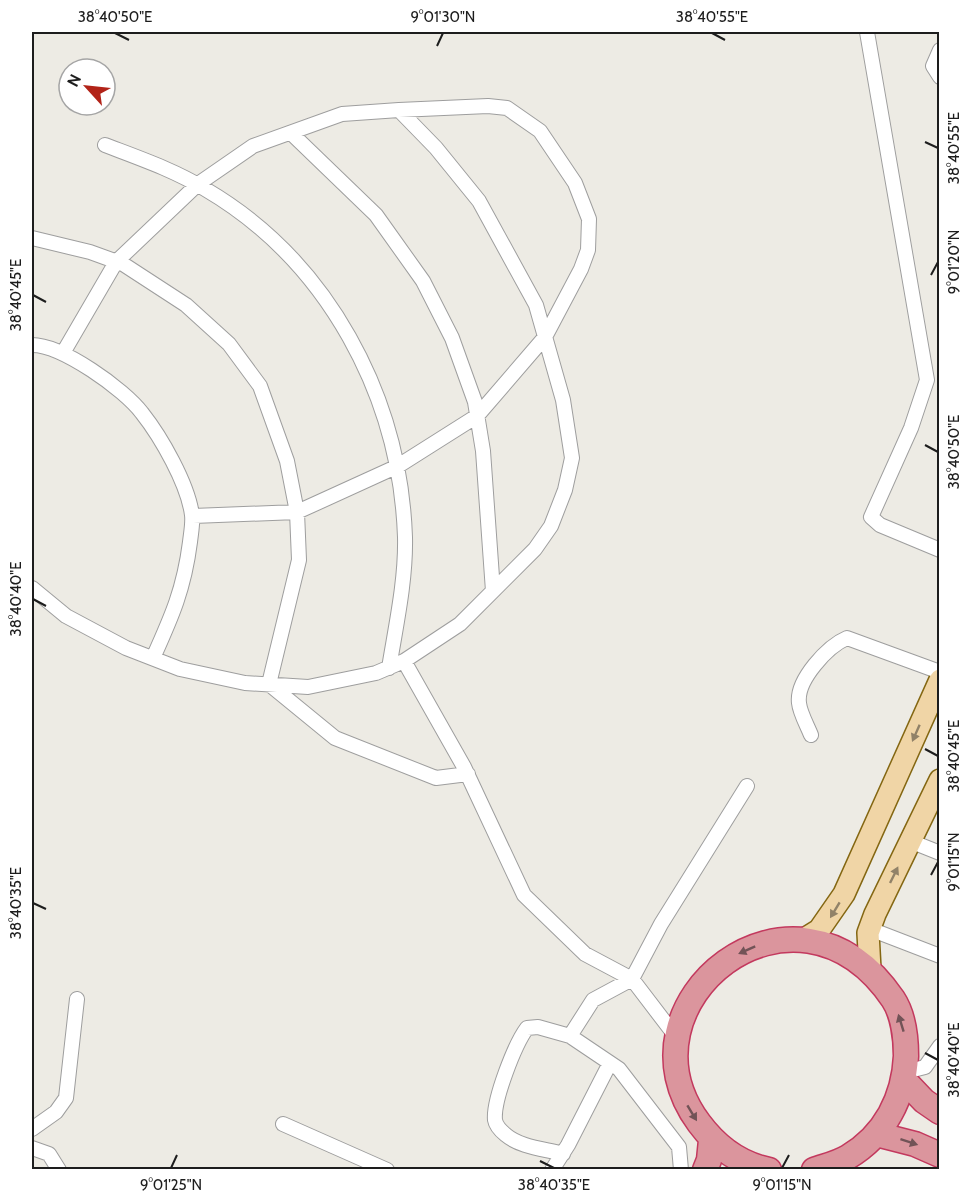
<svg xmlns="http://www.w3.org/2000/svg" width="971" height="1201" font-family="Cabin,sans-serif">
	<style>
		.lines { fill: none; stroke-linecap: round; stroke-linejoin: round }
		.street-casing { stroke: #9e9e9e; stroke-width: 16 }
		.primary-casing { stroke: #846712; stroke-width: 24 }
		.highway-casing { stroke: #c3395e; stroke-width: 27 }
		.street { stroke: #fff; stroke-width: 14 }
		.primary { stroke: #f0d5a6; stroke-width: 21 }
		.highway { stroke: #db959d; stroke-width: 24 }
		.oneway { fill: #918268 }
		.oneway2 { fill: #725357 }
		.ticks { fill: none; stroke: #1d1d1d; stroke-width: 2 }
		.neatline { fill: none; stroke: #1d1d1d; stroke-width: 2 }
		.ticks-label { font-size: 15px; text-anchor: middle; fill: #1d1d1d }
	</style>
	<rect width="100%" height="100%" fill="#edebe4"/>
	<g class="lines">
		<defs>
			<path id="street" d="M867,32l60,348 -16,48 -40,89 9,8 60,25
				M940,50l-7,16 7,11
				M291,133l85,82 47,66 29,57 23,64 8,49 10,140
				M105,145c34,13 69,25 100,44 123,72 195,207 200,348 1,43 -9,88 -16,131
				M32,238l58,14 33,12 63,41 43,39 31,42 27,75 10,51 2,48 -30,124 66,54 101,40 32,-4
				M32,345c30,0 92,44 110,68 19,24 46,71 50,102 1,8 -1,18 -2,27 -6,47 -18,74 -37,116
				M63,353l53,-91 82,-78 55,-38 89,-32 57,-4 89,-4 19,2 33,23 35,52 14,36 -1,31 -7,19 -36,68 -68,79 -79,50 -101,46 -104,4
				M32,588l34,28 60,32 54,21 65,14 63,4 68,-14 28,-12 56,-37 75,-75 16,-23 14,-36 7,-32 -9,-58 -27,-95 -57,-104 -43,-53 -37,-38
				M404,661l60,106 60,128 61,59 47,25 45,59
				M811,735c-4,-10 -11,-22 -12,-32 -3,-23 29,-57 48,-65l93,34
				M910,841l30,12
				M870,929l70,27
				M570,1036l23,-36 39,-21 29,-55 86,-138
				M905,1072l20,-5 15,-21
				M283,1124l104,46
				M32,1129l24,-17 10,-14 11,-99
				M32,1148l17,6 10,16
				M563,1154c-18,-5 -43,-7 -57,-19 -5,-4 -10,-9 -11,-15 -2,-20 20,-76 32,-92l11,-1 32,9 49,33 60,78 2,23
				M552,1170l16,-25 42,-82"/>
			<path id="primary" d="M803,940l16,-10 25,-36 96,-214
				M870,969l-2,-36 7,-19 65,-134"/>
			<path id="highway" d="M905,1081l19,20 16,11
				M876,1134l39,10 25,11
				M705,1170l4,-10 2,-20
				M769,1170c-30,-6 -53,-24 -70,-47 -89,-120 96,-268 194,-124 10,15 13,39 13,57 -2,42 -21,79 -58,101 -10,6 -23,9 -34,13"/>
		</defs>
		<use href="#street" class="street-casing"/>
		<use href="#primary" class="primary-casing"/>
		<use href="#highway" class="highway-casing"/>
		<use href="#street" class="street"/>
		<use href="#primary" class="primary"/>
		<use href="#highway" class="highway"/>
	</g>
	<defs><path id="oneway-solid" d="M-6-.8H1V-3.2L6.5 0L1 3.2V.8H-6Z" transform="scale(1.5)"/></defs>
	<g class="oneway">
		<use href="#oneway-solid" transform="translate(916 733) rotate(114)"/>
		<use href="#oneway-solid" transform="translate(894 875) rotate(-64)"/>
		<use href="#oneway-solid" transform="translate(835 910) rotate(121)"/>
	</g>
	<g class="oneway2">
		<use href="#oneway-solid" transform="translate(747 950) rotate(156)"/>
		<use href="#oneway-solid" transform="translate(901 1023) rotate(-107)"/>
		<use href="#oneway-solid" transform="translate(692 1113) rotate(59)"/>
		<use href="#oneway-solid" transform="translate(909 1142) rotate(18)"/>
	</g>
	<path class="ticks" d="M115,33l14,7M712,33l13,7M437,46l6,-13M925,142l13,6M931,275l7,-13M33,295l13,7M925,445l13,7M33,599l13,7M925,749l13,7M931,875l7,-13M33,903l13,6M925,1053l13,7M540,1161l14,7M171,1168l6,-13M782,1168l7,-13"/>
	<rect width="971" height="1201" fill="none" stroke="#ffffff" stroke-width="66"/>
	<g transform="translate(87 87) rotate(297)"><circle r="28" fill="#ffffff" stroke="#a5a5a5" stroke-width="1.5"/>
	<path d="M0-4.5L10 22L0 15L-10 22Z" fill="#b22318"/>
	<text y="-9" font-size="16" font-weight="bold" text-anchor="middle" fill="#1d1d1d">N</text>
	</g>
	<rect x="33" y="33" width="905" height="1135" class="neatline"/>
	<g class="ticks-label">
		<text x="115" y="22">38°40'50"E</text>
		<text x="443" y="22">9°01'30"N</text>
		<text x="712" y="22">38°40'55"E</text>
		<text transform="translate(954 148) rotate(-90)" y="5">38°40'55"E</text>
		<text transform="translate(954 262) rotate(-90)" y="5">9°01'20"N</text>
		<text transform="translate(16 295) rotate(-90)" y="5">38°40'45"E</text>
		<text transform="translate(954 452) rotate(-90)" y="5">38°40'50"E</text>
		<text transform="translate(16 599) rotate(-90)" y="5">38°40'40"E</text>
		<text transform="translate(954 756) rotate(-90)" y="5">38°40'45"E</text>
		<text transform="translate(954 862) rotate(-90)" y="5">9°01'15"N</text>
		<text transform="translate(16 903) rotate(-90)" y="5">38°40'35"E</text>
		<text transform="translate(954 1060) rotate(-90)" y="5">38°40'40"E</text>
		<text x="171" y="1190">9°01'25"N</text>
		<text x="554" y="1190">38°40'35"E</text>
		<text x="782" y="1190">9°01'15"N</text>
	</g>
</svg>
